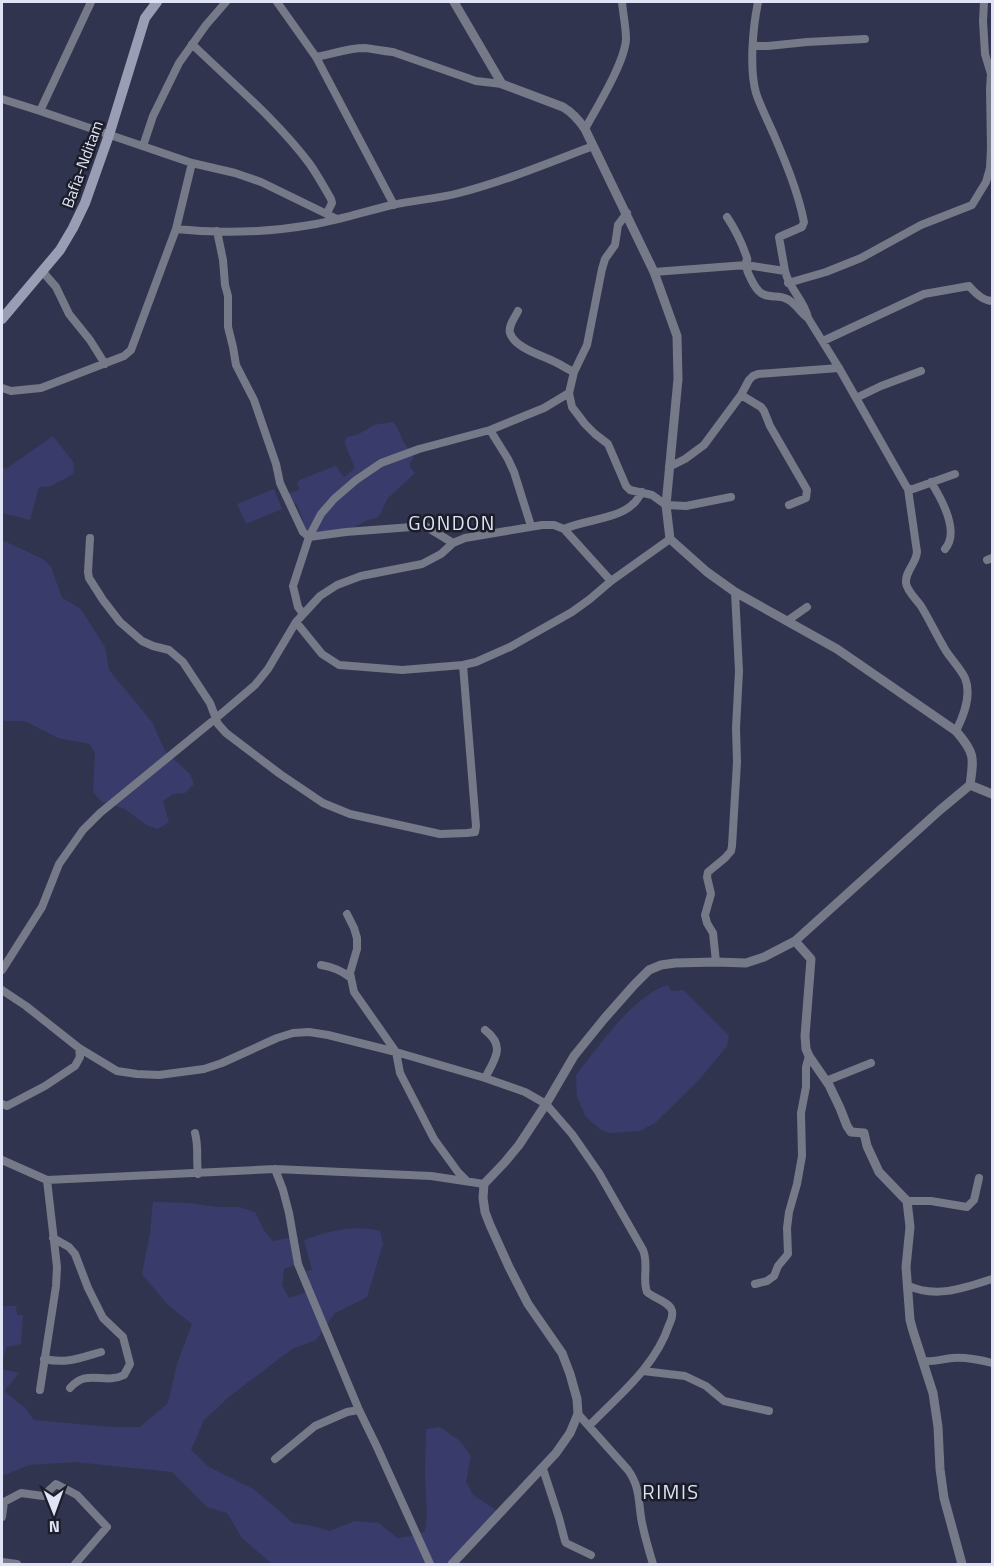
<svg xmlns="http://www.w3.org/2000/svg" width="994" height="1566" font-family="'Titillium Web',sans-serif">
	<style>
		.green { fill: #393c6b }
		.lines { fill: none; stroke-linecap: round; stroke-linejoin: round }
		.minor { stroke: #767987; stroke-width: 8 }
		.tertiary { stroke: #767987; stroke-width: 9 }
		.secondary { stroke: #9a9eb4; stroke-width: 10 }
		.labels { text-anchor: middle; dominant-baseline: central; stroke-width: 5; stroke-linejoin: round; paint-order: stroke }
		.street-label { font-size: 16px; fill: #e0e3f5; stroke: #1b1d29 }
		.quarter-label { font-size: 20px; letter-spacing: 1.5px; fill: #e0e3f5; stroke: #1b1d29 }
	</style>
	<rect width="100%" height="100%" fill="#31344f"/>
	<path class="green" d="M393,422c6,6 7,15 12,22 3,5 7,7 9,13l-4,6v4l5,6 -28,26 -6,14 -5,5 -11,3 -10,6 -42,12 -7,-9 -8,-24 -11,-10 2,-3 11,-3 -3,-7 3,-3 35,-14 3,2 1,3 5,6 11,-9 -10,-24 1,-7 11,-2 17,-10z
		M53,436l21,27 -1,11 -22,12 -12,1 -9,33 -28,-7v-46l4,2z
		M274,489l8,20 -36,15 -9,-20z
		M2,540l41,19 8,8 11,31 19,11 24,38 4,23 43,52 13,29 25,23 4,10 -9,9 -12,1 -10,7 6,21 -11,7 -12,-4 -21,-16 -23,-7 -9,-10 2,-39 -5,-9 -32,-6 -33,-17h-23z
		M667,985l5,6 11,-1 46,46 -2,10 -28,34 -44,43 -16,8 -29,2 -9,-3 -15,-13 -9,-20 -1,-22c23,-29 56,-78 91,-90z
		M153,1202l35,1 29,4h22l16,5 10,20 8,9 19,-4 6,27 -14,5 -2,16 7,13 18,-6 -4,-20 9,-2 -8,-30c24,-9 51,-16 76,-9l3,13 -16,53 -32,16 -19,27 -24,9 -62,47 -26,24 -13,30 18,17 46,23 38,33 20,3 16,5 26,-10 24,2 18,15 15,-2 13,-5 2,-18 -2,-37 1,-47 14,-2 20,14 11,15 -5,25 7,14 26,17 -53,52h-174l-30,-26 -15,-25 -20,-6 -35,-35 -97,-10 -46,3 -27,11v-107l17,4 -15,18 20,16 10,13 76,7h30l28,-24 9,-39 15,-40 -25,-20 -25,-30 8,-41z
		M2,1306h14l1,9h6l-2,29 -15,3 -4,18z"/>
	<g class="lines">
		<path class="minor" d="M91,2l-51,109 152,52 43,10 26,9 76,37
			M277,2l39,55 78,148
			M758,2c-5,25 -9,66 -2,91 5,15 12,28 18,42 12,28 24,57 30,87l-2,5 -23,10 6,34
			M192,44c40,39 84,75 117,119 8,11 15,24 22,36l1,4 -5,10
			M753,46h15l39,-4 58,-3
			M316,57c16,-3 33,-9 48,-9 10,1 20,3 29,4l83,29 26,3
			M2,99l38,12
			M585,129c12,-22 40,-67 41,-90 0,-12 -3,-25 -4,-37
			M143,146l10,-30 26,-53 27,-38 20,-23
			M727,217c8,12 14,24 19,38 3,9 0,1 0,9 0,7 9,25 15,29 8,6 18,1 26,6 9,4 13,14 21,19
			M176,229l16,-66
			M217,231l6,29 2,25 3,11v31l5,20 3,18 18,35 22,64 4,19 23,49 6,5 37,-5 79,-6 28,17
			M42,271l14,16 13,27 21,26 15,24
			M654,272l92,-7 39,6c5,20 19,28 23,47l31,50 67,118 2,3h5l42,-15
			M788,283l38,-11 35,-14 60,-33 51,-20 14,-23 4,-14 1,-20 -1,-59 1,-15 -6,-20 -2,-33 1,-19
			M518,311c-3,6 -10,15 -8,22 5,15 31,22 43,28 7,3 14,8 21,11
			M823,341l101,-47 45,-8c6,7 14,15 23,15
			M2,388l9,3 30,-3 83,-32 7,-6 45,-121c46,5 95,3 140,-5 26,-5 51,-13 76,-19 22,-5 45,-6 67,-12 46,-12 89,-30 134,-47
			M569,393l3,14 13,17 10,10 13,10 18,42 4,4 22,5 14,10 20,1 45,-9
			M741,395l20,12 3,4 6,15 37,64 -1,8 -17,7
			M856,398l25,-12 40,-15
			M490,430l18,29 6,13 17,54
			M669,467l16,-8 19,-14 37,-50 8,-15 4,-4 5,-2 81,-6
			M931,482c10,16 29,50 14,67
			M908,489l9,63c-1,12 -12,19 -11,31 1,8 10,16 15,23 9,15 16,30 25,45 6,9 14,17 19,27 7,17 -1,37 -9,53
			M564,529c20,-9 54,-10 69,-25 4,-3 6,-8 9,-12
			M90,538l-2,34 1,6 14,22 17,22 22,19 11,5 16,4 14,12 27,41 8,21 8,9 54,41 43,29 27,11 90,20 27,-1 8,-1 1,-6 -13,-161
			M987,560l5,-2
			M303,614l-5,-7 -5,-21 16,-49 12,-23 13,-15 22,-19 25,-17 38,-14 71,-19 54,-22 25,-15 5,-21 13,-27 15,-76 3,-10 10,-14 3,-20 9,-12
			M787,621l20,-14
			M296,622l26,32 17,11 63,5 61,-5 13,-3 34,-15 62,-35 18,-13 21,-18
			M347,914l7,14 3,10v11l-7,24 4,19 42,60 4,21 34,66 24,33 9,9
			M716,962l-3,-29 -6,-10 -2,-8 6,-21 -4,-17 1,-5 17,-14 6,-7 1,-5 5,-84 -1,-34 3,-57 -4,-79
			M321,965c12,2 20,5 30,13
			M2,970l40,-63 17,-43 24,-34 17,-17 115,-94 40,-34 13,-16 28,-47 24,-26 17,-11 24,-9 61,-12 19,-10 12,-11 12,-5 77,-13h12l10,4 47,52 59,-42
			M2,990l24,16 53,42 38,23 20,3 22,1 45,-6 18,-6 55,-25 16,-5 16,-1 19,3 68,17 89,26 40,14 21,12 26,30 27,39 44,77c6,14 -1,29 4,42 6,6 23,10 25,19 1,5 -1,10 -3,14 -14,42 -50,70 -80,101
			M485,1078c10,-19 21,-32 0,-48
			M826,1081l45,-18
			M2,1104l5,2 38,-20 30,-20 5,-9 -1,-9
			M195,1133c4,15 1,26 3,41
			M2,1160l45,20 228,-11 156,7 53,8
			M275,1169l8,21 6,23 9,51 61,146 18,37 53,117
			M907,1201h24l36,6 7,-7 5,-22
			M53,1238l16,9 6,7 13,34 15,30 20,19 7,27 -6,11c-20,10 -37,-7 -54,13
			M755,1284l12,-3 7,-5 4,-10 10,-12 -1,-26 2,-16 8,-28 5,-28 -1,-43 5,-26v-20l3,-11
			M907,1285c28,14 58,3 85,-6
			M44,1359c22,5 36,-1 57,-7
			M923,1361c10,1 19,-2 30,-3 11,-1 29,2 39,5
			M643,1371l42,5 21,10 18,15 45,10
			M40,1390l16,-104 1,-19 -10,-87
			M578,1414l50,56c13,18 10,33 14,53 3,14 7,28 11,41
			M275,1459l40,-33 32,-14 12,-2
			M543,1469l16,49 6,23 1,2 25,12
			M2,1517l2,-15 17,-9 22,3 13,-12 21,11 30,32 -32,37
			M2,1562l15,2"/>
		<path class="tertiary" d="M970,785l22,9
			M795,941l16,18 -6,77 1,13 3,7 20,29 11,23 7,18 4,6 13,1 3,13 12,26 28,29 3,26 -4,40 4,53 3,11 20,62 5,34 2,42 4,29 18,66
			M452,1564l104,-111 14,-20 8,-19 -1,-15 -7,-25 -8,-21 -34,-49 -19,-37 -19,-42 -5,-13 -2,-14 1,-14 21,-22 14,-17 27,-41 28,-48 30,-37 30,-34 15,-15 12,-5 14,-2 41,-1 30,1 18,-6 31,-16 145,-131 30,-25c4,-28 5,-32 -14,-54l-119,-82 -102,-57 -28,-20 -37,-33 -4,-34 12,-126 -1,-43 -23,-64 -69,-143c-6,-9 -12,-16 -22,-22l-61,-23 -48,-82"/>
		<path class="secondary" d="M2,319l58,-69 13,-22 12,-25 24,-68 36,-117 12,-16"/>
	</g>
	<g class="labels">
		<g class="street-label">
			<text transform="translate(82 164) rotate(-70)">Bafia-Nditam</text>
		</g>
		<g class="quarter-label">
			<text x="452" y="522">GONDON</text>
			<text x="671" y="1491">RIMIS</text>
		</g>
	</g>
	<rect width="994" height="1566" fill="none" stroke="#e0e3f5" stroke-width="6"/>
	<g transform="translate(54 1512) rotate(179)" stroke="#1b1d29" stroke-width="4.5" paint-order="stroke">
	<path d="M0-4.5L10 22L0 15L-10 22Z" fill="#e0e3f5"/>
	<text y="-9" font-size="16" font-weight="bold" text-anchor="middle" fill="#e0e3f5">N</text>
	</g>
</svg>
